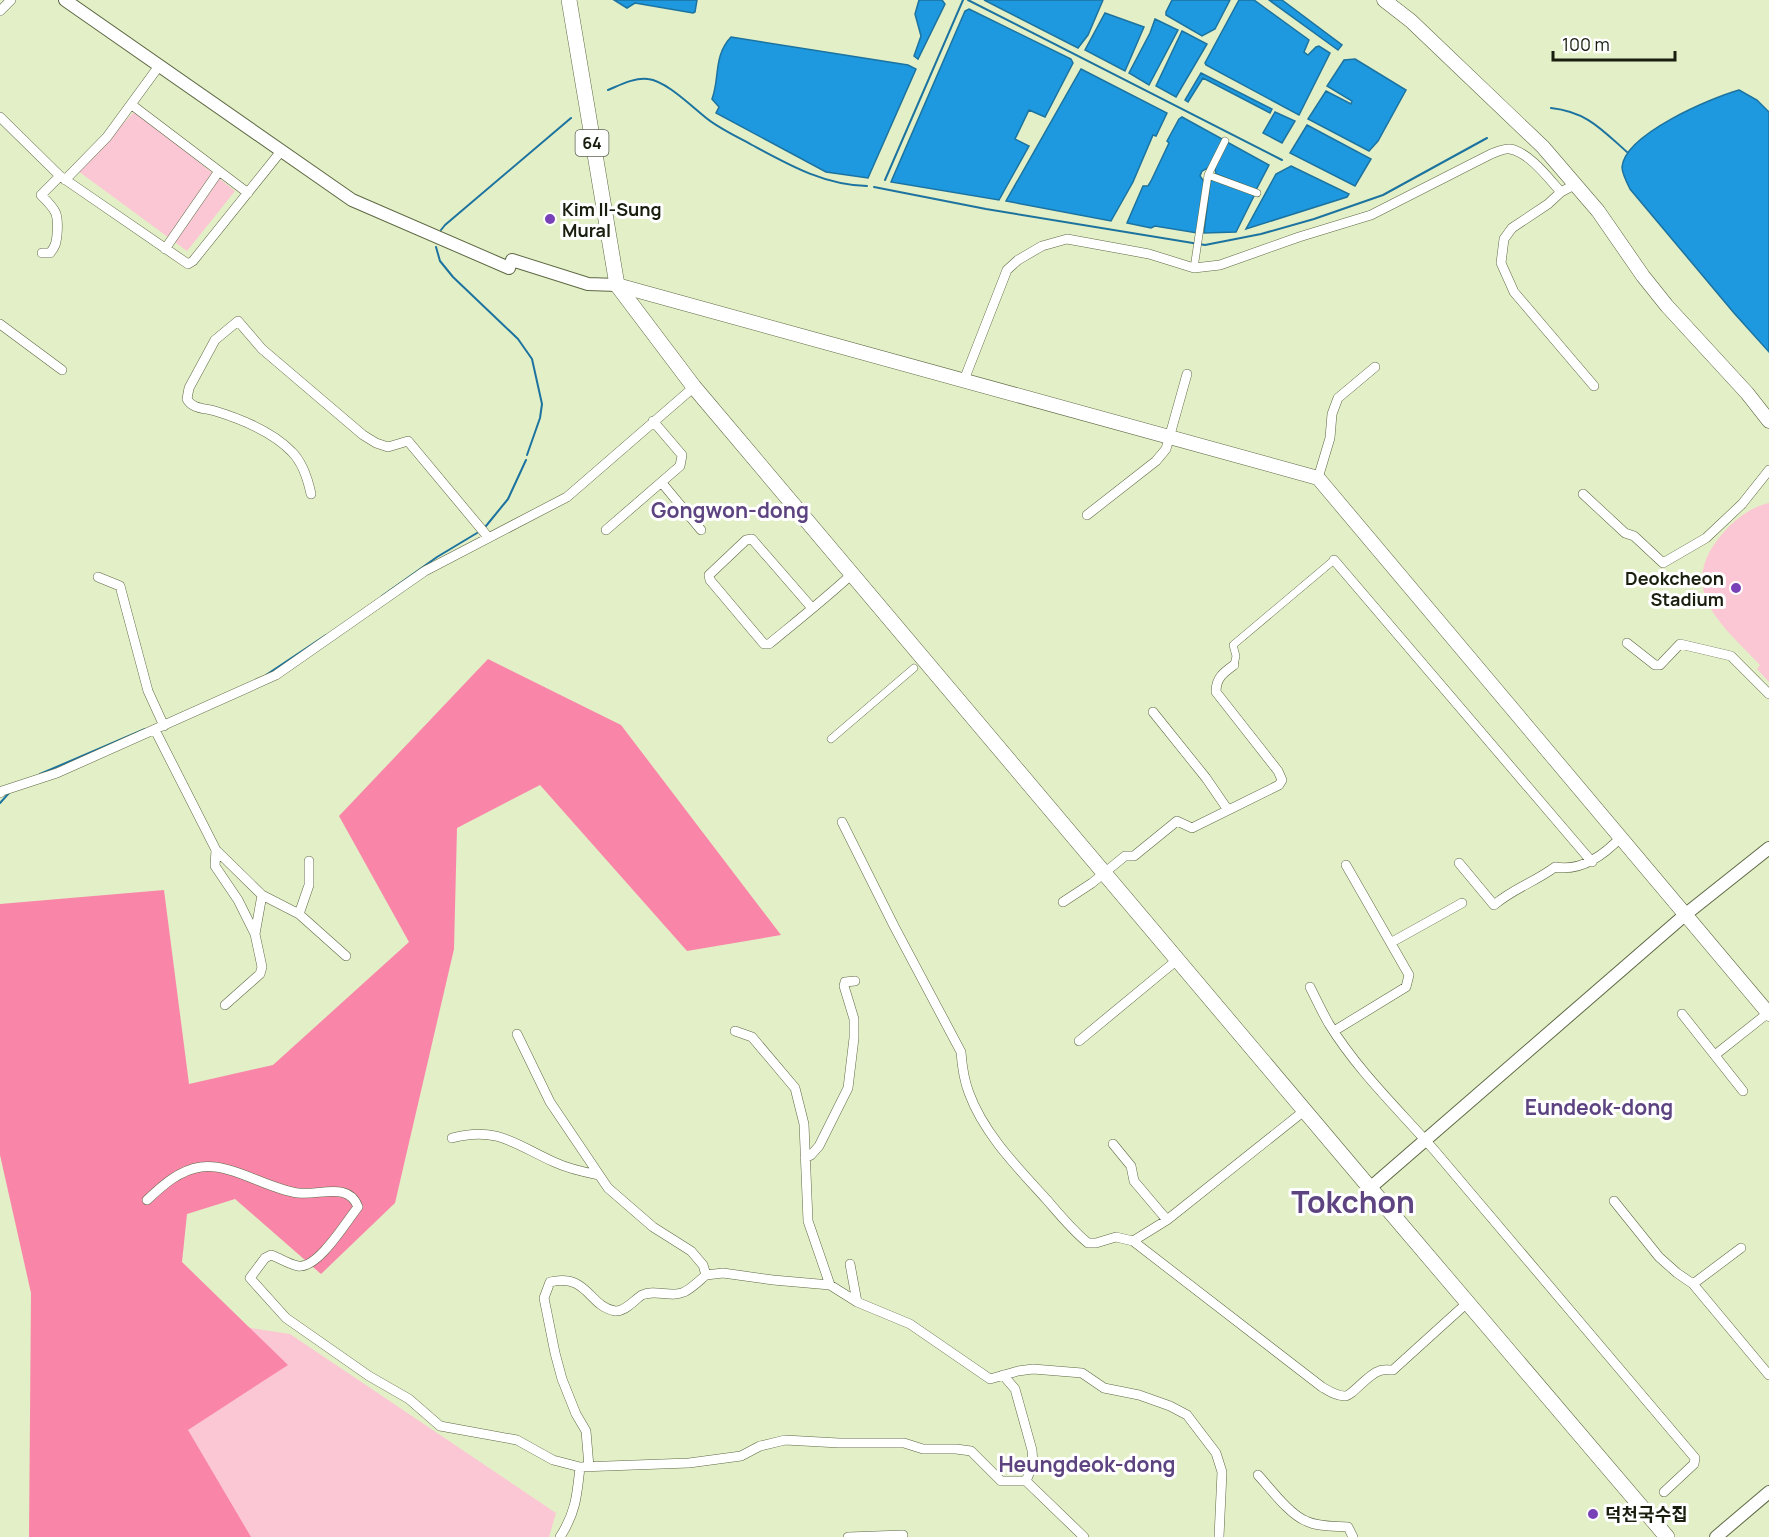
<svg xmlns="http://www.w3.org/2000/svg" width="1769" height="1537" font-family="Manrope,'Noto Sans KR',sans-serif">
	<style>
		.green { fill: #fbc7d4 }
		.forest { fill: #f986a9 }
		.water { fill: #1e98de; stroke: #1c73a0; stroke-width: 1.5 }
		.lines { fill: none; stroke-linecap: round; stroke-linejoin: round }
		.stream { stroke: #1c73a0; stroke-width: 2 }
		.pedestrian-casing { stroke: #5e6944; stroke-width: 8 }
		.minor-casing { stroke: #5e6944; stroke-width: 10 }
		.tertiary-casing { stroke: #5e6944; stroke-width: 14 }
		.secondary-casing { stroke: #5e6944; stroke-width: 15 }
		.primary-casing { stroke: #5e6944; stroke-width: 16 }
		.pedestrian { stroke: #fff; stroke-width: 7 }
		.minor { stroke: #fff; stroke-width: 9 }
		.tertiary { stroke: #fff; stroke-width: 12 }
		.secondary { stroke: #fff; stroke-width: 14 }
		.primary { stroke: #fff; stroke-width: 15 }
		.poi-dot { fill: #7841b8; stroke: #fff; stroke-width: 2 }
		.labels { text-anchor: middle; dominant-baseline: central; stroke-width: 6; stroke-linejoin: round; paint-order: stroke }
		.shield { fill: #fff; stroke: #5e6257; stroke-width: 1.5 }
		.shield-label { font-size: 16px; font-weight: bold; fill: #191e0f }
		.poi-label { font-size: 18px; font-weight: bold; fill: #191e0f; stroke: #fff; text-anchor: start }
		.quarter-label { font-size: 21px; font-weight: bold; fill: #5d4481; stroke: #fff }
		.town-label { font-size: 30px; font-weight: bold; fill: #5d4481; stroke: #fff }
	</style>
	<rect width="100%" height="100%" fill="#e3efc6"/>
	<path class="green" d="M135,111l100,80 -48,60 -109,-80z
		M1769,503v179l-12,-13 3,-4c-38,-40 -86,-76 -37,-132 12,-14 28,-26 46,-30z
		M171,1316l119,18 266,179 -7,24h-460z"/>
	<path class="forest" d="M488,659l133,66 160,210 -94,16 -147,-166 -83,43 -3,121 -59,254 -74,71 -86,-75 -48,15 -5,48 106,103 -100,65 63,107h-222l2,-244 -31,-138v-251l164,-14 25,194 84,-19 136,-123 -70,-126z"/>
	<path class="water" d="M614,0h83l-2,12 -2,1 -58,-10 -8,5z
		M919,0h23l3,4 -27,55 -4,-3 7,-20 -6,-22z
		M984,0h119l-15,35 -10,13z
		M1172,0h58l-15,29 -13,7 -36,-21v-3z
		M1239,0h15l55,40 -5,12 4,3 8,-8 3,-1 11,7 -31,62 -93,-50 -1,-2z
		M1269,0h13l60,45 -4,5z
		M969,9l102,50 2,4 -28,54 -16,-7 -14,29 14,7 -30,54 -108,-18 74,-171z
		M1105,13l39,14 -19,44 -40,-21z
		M1155,19l23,11 -29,55 -20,-12 21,-40z
		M1182,31l25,13 -31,53 -20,-11z
		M731,37l177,28 8,4 -48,109 -42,-6 -110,-59 3,-6 -7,-8c8,-21 1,-43 19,-62z
		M1355,59l51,31 -28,51 -9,10 -61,-32 18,-28 25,13 1,-3 -25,-15 17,-26z
		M1081,69l86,44 -11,23 -3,-1 -20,47 -22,39 -105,-20z
		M1201,73l71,36 -2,4 -67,-35 -15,24 -3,-2z
		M1739,90l18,10 12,12v240l-35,-39 -104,-124c-3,-6 -8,-16 -8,-22 3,-33 89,-69 117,-77z
		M1275,112l20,9 -13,22 -19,-10z
		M1182,117l42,23 -14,27 -8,4 -2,5 5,7 -8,50 -42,-7 -4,2 -24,-5 16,-37h5l3,-5 18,-38 -2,-2 12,-22z
		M1307,125l64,34 -16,27 -65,-33z
		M1227,142l42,23 -13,25 -40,-16 -1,-6z
		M1291,166l58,28 -2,3 -101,32 30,-55z
		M1215,178l40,16 -19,38 -32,1 6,-51z"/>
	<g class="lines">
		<path class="stream" d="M968,0l314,160
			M608,90c12,-5 27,-13 40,-11 18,2 42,26 57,38 13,11 31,19 47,28 37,20 72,40 115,41
			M1551,108c36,4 50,21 76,44
			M885,180l78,-180
			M874,187l112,22 219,36 56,-11 53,-15 69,-24 104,-57
			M441,230l4,-5 126,-107
			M436,247l4,14 13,16 65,62 14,20 10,45 -2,14 -13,37
			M486,526l22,-27 18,-39
			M382,596l55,-39 40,-24
			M266,675l60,-40
			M40,774l105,-45
			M0,803l9,-10"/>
		<defs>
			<path id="pedestrian" d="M1208,175l49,18
				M1194,268l14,-93 17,-34
				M1234,665l2,-9 -3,-11 101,-85
				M831,739l83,-71"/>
			<path id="minor" d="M0,11l11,-11
				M132,105l116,88
				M0,117l60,59 128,88 5,-3 89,-111
				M65,180l42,-43 52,-71
				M1574,185l-13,7 -13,12 -36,24 -8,11 -3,24 13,29 80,94
				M165,249l54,-78
				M42,253h8c5,-6 6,-9 7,-18 2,-22 -1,-25 -16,-40l19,-19
				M0,324l62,46
				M964,380l43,-110 11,-10 24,-14 25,-7 82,15 45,14 26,-3 79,-28 72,-22 120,-61c6,-2 13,-6 19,-5 19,3 39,30 51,43
				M1318,478l12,-40 2,-24 6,-16 37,-31
				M662,483l39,47
				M311,494c-3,-14 -8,-31 -19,-42 -19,-20 -51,-33 -77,-41 -10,-3 -23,-2 -28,-12l2,-11 26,-48 23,-19 24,28 101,86 13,8 12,4 20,-6 80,96
				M1583,494l42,39 9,3 29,27 43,-25 36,-34 27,-34
				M1087,515l69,-54 10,-12 21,-75
				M606,530l74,-64 2,-11 -29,-34
				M1334,560l258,302
				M98,577l22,9 28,105 16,35
				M812,608l-60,-69 -6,1 -37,35 1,5 54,64h5c28,-23 56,-45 83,-70
				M1627,643l28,22h5l20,-21 51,12 38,38
				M1153,712l53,66 22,32
				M155,730l61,120 46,45 37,19 47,42
				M0,793l2,-2 55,-18 219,-98 149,-104 142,-74 127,-110
				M842,822l52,104 67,126c1,14 3,28 8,41 15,41 49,75 78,107 13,15 26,31 41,43h8l20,-6 17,4 189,146c7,4 14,9 23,9 7,0 22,-21 34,-25 4,-2 10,-1 14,-1l74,-67
				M216,850l-1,16 23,34 17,34
				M1459,863l35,42c20,-17 41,-23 61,-38 27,5 49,-12 66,-30
				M1063,902l29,-19 33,-27h9l43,-35 15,7 87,-43 3,-5 -4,-9 -62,-79c0,-14 7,-19 18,-27
				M299,914l10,-29v-24
				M1392,942l70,-39
				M1310,987c6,12 12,25 19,37 29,47 70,86 106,127l260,307 -1,6 -30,28
				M225,1005l35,-31 2,-7 -7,-33 7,-39
				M1682,1014l61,77
				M735,1031l17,6 43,51 9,36 4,97 22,64
				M1334,1031l72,-44 3,-12 -63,-110
				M517,1034l33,68 58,86 45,39 38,24 12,14 3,10 17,-2 50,7 57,5 27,17 53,22 80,55 28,-8 15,-2 49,4 22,15 35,7 31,11 17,9 29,38 6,19 -3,65
				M1079,1041l98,-81
				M1715,1055l53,-42
				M452,1138c46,-12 64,7 102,24 15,7 29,10 45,13
				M1113,1144l18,22 3,15 33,39
				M805,1158l6,-3 8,-9 29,-58 6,-50v-19l-10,-33 1,-4 10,-1
				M147,1200c15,-14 32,-30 54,-33 31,-4 66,22 97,26 21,3 51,-12 60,14 -12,15 -40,62 -60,59 -10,-2 -18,-8 -27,-11l-6,3 -15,20 36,40 83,58 40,23 31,27 77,14 36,20 27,7 109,-4 52,-7 19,-10 25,-6 54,3h65l19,6h33l15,2 30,30h25l7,-17 -1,-14 -17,-61 -12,-14
				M1614,1201l45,56 18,16 16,11 76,91
				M1133,1241l34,-21 137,-109
				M850,1264l7,38
				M1693,1284l48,-36
				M589,1467l-3,-36 -10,-17 -14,-35 -7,-26 -11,-55 6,-16c38,-9 38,24 65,29 10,1 19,-11 27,-16 13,-6 29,3 42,-3 7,-3 16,-12 22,-17
				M1258,1475c12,13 31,39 48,46 12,6 29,5 42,6l5,10
				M1026,1481l58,56
				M560,1537c16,-25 17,-42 20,-70
				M848,1537l55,-2"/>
			<path id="tertiary" d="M65,0l287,200 157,68 3,-8 76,24 29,1
				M1370,1188l316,-274 83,-66
				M1716,1537l53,-45"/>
			<path id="secondary" d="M1384,0l27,21 132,126 55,64 45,65 24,30 80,87 22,28
				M617,285l701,193 451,536"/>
			<path id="primary" d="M569,0l48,285 77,102 676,801 297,349"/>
		</defs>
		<use href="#pedestrian" class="pedestrian-casing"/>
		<use href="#minor" class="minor-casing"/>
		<use href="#tertiary" class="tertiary-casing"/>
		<use href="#secondary" class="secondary-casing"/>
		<use href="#primary" class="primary-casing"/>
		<use href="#pedestrian" class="pedestrian"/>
		<use href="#minor" class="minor"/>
		<use href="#tertiary" class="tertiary"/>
		<use href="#secondary" class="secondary"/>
		<use href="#primary" class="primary"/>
	</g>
	<g class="poi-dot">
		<circle cx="550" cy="219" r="6"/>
		<circle cx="1736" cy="588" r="6"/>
		<circle cx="1593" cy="1514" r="6"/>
	</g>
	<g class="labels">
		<rect class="shield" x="575.5" y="130" width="33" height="26" rx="4.5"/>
		<g class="shield-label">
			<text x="592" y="143">64</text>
		</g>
		<g class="poi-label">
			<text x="562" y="209">Kim Il-Sung<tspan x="562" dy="21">Mural</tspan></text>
			<text x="1724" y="578" text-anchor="end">Deokcheon<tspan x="1724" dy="21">Stadium</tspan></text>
			<text x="1605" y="1514">덕천국수집</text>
		</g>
		<g class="quarter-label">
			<text x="730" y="510">Gongwon-dong</text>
			<text x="1599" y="1107">Eundeok-dong</text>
			<text x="1087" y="1464">Heungdeok-dong</text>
		</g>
		<g class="town-label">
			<text x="1353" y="1201">Tokchon</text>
		</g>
	</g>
	<path d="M1553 51v9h122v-9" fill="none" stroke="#191e0f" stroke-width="3"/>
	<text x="1562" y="51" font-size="18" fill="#191e0f" stroke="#ffffff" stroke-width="4.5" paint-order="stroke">100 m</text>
</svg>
